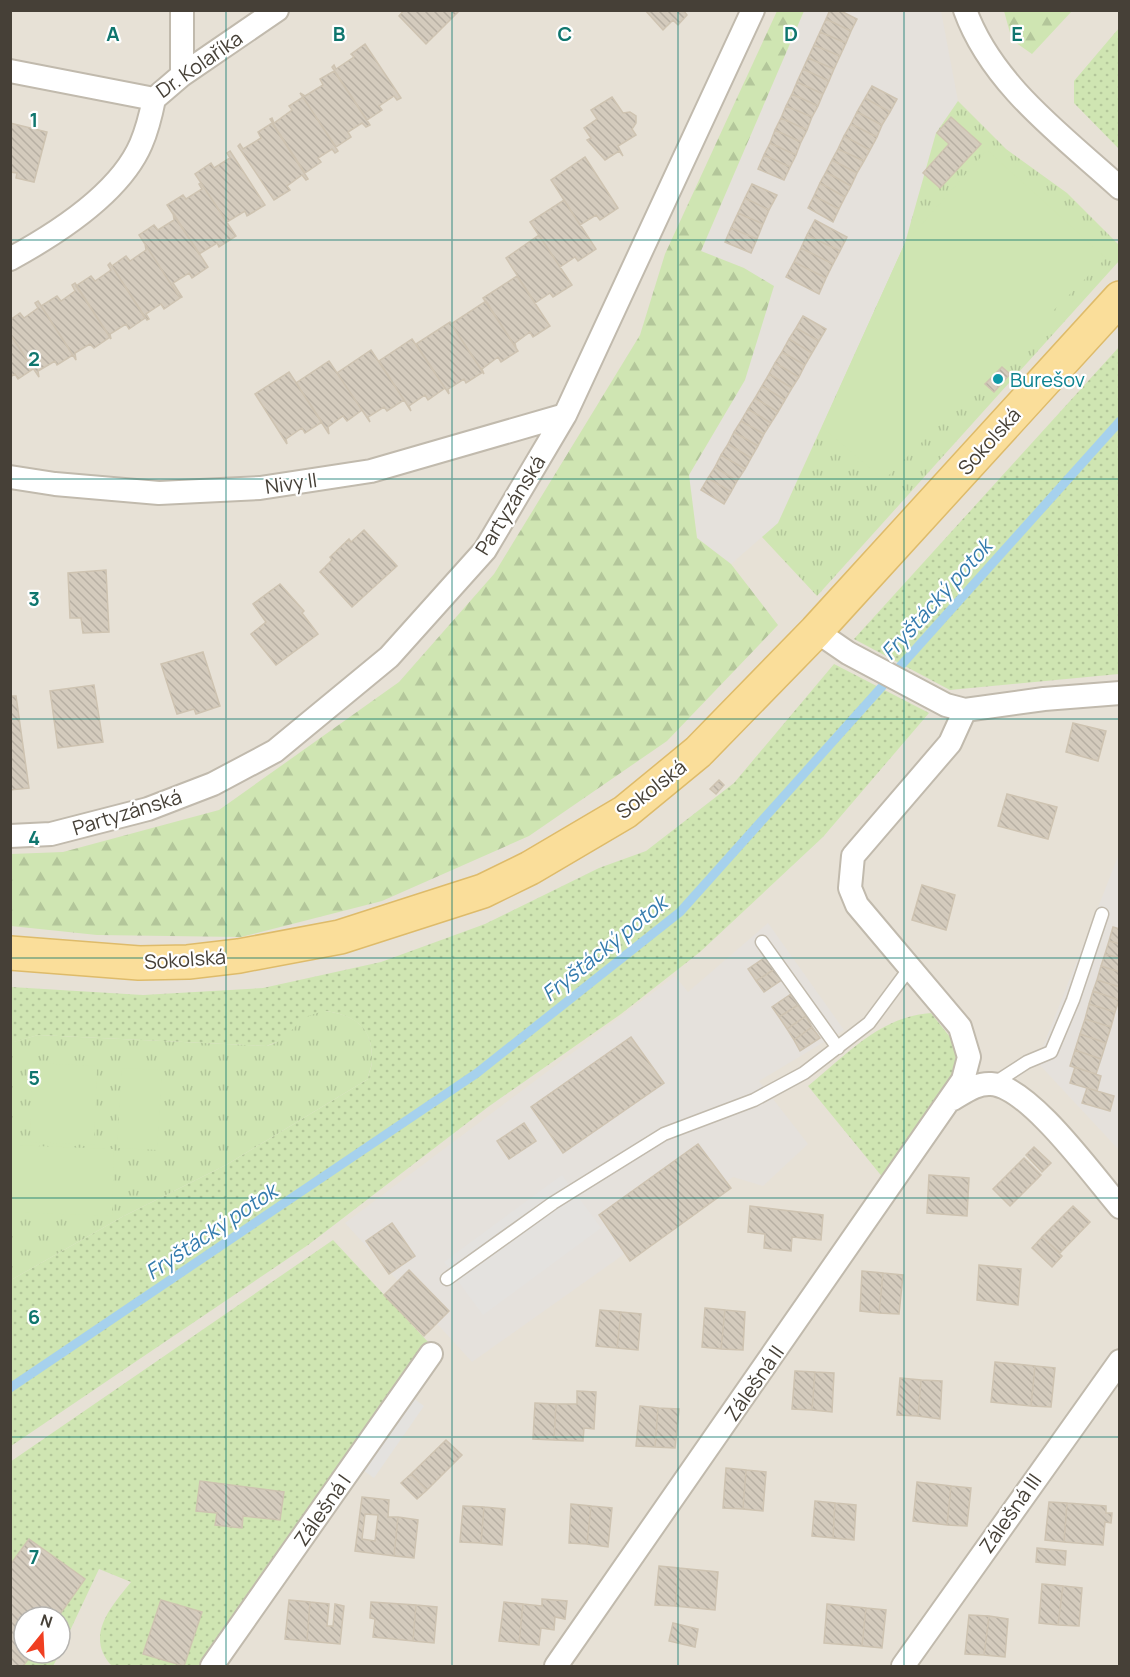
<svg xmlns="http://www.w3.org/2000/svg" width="1130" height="1677" font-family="Manrope,sans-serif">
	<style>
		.residential { fill: #e7e1d6; fill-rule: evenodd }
		.industrial { fill: #e5e1dc }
		.grass { fill: url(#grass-dots) }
		.forest { fill: url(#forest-firs) }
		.park { fill: url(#park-tufts) }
		.garden { fill: #cfe5b2 }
		.parking { fill: #e4e2df }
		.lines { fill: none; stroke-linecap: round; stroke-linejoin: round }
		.stream { stroke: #a6d1ed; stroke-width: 9 }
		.building { fill: url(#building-back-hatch); stroke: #cec3b1; stroke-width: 1.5; fill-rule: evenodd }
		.service-casing { stroke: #c1baad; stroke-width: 15 }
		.minor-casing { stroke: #c1baad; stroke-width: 26 }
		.primary-casing { stroke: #debb6a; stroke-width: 36 }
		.service { stroke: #fff; stroke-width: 12 }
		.minor { stroke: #fff; stroke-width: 22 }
		.primary { stroke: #fade9a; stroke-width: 33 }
		.grid { fill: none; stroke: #0f766e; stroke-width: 1.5; stroke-opacity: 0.55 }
		.culture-dot { fill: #0f9aa8; stroke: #fff; stroke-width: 2 }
		.labels { text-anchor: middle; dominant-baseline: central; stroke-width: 4.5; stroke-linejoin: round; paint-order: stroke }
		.street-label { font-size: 20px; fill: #464037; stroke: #fff }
		.culture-label { font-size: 20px; fill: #0d838f; stroke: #fff; text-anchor: start }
		.water-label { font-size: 21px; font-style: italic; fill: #347bad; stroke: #fff }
		.grid-label { font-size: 20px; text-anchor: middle; font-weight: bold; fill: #0f766e; stroke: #fff; stroke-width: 4.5; stroke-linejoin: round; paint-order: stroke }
	</style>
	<defs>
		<pattern id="grass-dots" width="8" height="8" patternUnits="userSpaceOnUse" patternTransform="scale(1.5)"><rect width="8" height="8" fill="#cfe5b2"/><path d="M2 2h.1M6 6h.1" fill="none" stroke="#b3c69a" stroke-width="1.8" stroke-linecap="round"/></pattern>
		<pattern id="forest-firs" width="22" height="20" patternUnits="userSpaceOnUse" patternTransform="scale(1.5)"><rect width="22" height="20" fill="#cfe5b2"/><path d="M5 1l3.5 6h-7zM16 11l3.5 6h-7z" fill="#b3c69a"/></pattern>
		<pattern id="park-tufts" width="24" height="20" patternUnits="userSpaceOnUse" patternTransform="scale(1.5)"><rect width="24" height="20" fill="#cfe5b2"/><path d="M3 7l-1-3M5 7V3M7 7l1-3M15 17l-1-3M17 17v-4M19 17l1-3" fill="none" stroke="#b3c69a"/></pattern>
		<pattern id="building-back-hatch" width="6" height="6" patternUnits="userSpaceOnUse" patternTransform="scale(1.5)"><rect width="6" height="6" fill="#d4cbbd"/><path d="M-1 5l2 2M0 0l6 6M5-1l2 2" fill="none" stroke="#b7afa3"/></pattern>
	</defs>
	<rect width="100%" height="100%" fill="#f3efe7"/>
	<path class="residential" d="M11,11h1108v1655h-1108zM24,1617h36v36h-36z"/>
	<path class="industrial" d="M804,11h137l17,90 -22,32 -31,110 -127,280 -47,41 -34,-26 -8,-63 56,-95 -1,-112 -43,-17z
		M1119,854v296l-82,-88z
		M768,923l76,107 -85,51 49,63 -45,42 -30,-9 -261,185 -127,-139 330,-247 13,16z"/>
	<path class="grass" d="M1119,28v121l-45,-46v-22z
		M1119,347v327l-169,16 -96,-51z
		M834,664l95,49 -106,124 -123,115 -79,62 -133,93 -180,138 -297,201v-166l111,-63 104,-52 142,-86c0,-6 4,-11 4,-18 1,-33 -16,-45 -46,-50l-46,30 -14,5 -228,-11 -24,7 -3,4v-59l132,8 120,-7 118,-26 104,-38 114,-56 47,-17 88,-68z
		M931,1013l27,34 -6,35 -68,97 -76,-93c38,-31 73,-70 123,-73z
		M333,1240l96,103 -228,323h-89c-28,-30 -1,-59 19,-84l-32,-13 -39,83v-35h-36v36h36l-7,13h-42l-1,-204z"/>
	<path class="forest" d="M777,11h27l-103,240 43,17 30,18 -29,94 -56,95 8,63 34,26 47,61 -111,116 -138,95 -147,65 -141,36 -144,-2 -86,-9v-72l52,-2 156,-42 180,-128 95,-108 146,-239 25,-81z
		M1004,11v-1l68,1 -40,43 -20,-14z"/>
	<path class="park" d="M958,101l48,48 61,44 52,52v16l-302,335 -55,-59 16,-14 127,-280 31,-110z
		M326,1011c30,5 47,16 46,50 0,6 -4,12 -4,18l-142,86 -104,52 -111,63 -1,-234 3,-4 25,-7 228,11c28,-6 26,-30 60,-35z"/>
	<path class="garden" d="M987,150l119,108 -222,222 -62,-53 83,-184z
		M33,1063l64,3 -3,79 -64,-3z
		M122,1068l40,2 -5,80 -40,-2z
		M11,1145l103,4 -2,67 -101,-4z"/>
	<path class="parking" d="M562,1175l39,53 -118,87 -39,-53z
		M401,1389l23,17 -50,72 -24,-17z"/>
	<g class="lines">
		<path class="stream" d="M10,1388l467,-315 203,-161 440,-491"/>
	</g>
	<path class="building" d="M404,10h56l-34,34 -27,-28z
		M645,10h38l4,5 -9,10 -5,-5 -10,10z
		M830,10h9l18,9 -6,12 -25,-12z
		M826,19l25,12 -5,12 -26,-11z
		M820,32l26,11 -6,13 -26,-11z
		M365,44l36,54 -4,2 -3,-4 -15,10 3,4 -15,10 -35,-53 2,-2 2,4 18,-12 -3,-3z
		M814,45l26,11 -6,13 -26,-11z
		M808,58l26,11 -5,12 -26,-12z
		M803,69l26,12 -6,13 -26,-12z
		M334,71l36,54 -4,2 -4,-4 -14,9 3,5 -15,10 -36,-54 5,3 18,-11 -3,-6z
		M797,82l26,12 -5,12 -26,-12z
		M872,86l25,13 -7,13 -25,-14z
		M792,94l26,12 -6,11 -26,-11z
		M303,97l35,54 -3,2 -3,-4 -14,9 3,4 -16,11 -35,-54 2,-1 2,5 18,-13 -3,-4z
		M612,97l11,16 7,-1 6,4v7l-4,6 4,6 -18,11 5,10 -4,-5 -14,9 -18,-20 4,-2 -7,-10 13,-9 -6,-9z
		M865,98l25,14 -8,13 -25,-13z
		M786,106l26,11 -5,13 -26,-12z
		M857,112l25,13 -5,12 -26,-13z
		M951,117l30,27 -41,44 -17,-15 26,-29 -12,-11z
		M781,118l26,12 -6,12 -26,-12z
		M10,123l37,9 -13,50 -18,-4 1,-5 -7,-1z
		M272,123l36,56 -2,1 -4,-5 -15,11 3,4 -16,10 -36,-54 2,-2 3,5 18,-11 -3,-6z
		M851,124l26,13 -7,13 -26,-14z
		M775,130l26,12 -5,13 -26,-12z
		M844,136l26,14 -6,11 -26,-12z
		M770,143l26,12 -6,12 -26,-12z
		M838,149l26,12 -7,12 -25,-13z
		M230,151l35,54 -18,11 -2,-5 -18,11 -32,-48 16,-11 3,5 16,-10 -3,-5z
		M764,155l26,12 -6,13 -26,-11z
		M585,157l33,51 -18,12 -4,-5 -16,10 -29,-45z
		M832,160l25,13 -6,13 -25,-14z
		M826,172l25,14 -6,11 -25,-14z
		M201,183l35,53 -17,11 -2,-4 -18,11 -32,-49 16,-10 3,4 16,-10 -3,-5z
		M820,183l25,14 -6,12 -25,-13z
		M752,184l25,11 -8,15 -24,-12z
		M814,196l25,13 -6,13 -25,-14z
		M745,198l24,12 -6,14 -25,-11z
		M564,200l32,49 -18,12 -3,-4 -15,10 -30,-45z
		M173,213l35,54 -16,11 -3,-5 -16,10 9,14 -2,1 -41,-63 15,-10 4,5 16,-10z
		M738,213l25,11 -6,15 -26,-11z
		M815,220l32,17 -7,14 -33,-16z
		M731,228l26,11 -6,14 -26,-11z
		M539,235l33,50 -19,12 -3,-4 -15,10 -29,-45z
		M807,235l33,16 -7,13 -32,-16z
		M145,244l35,54 -16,11 -3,-5 -15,10 3,5 -2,1 -35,-54 14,-10 4,5 16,-11z
		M801,248l32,16 -7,14 -32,-16z
		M794,262l32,16 -7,16 -33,-17z
		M110,263l35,55 -16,11 -3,-5 -16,10 1,5 -35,-53 15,-10 4,5 16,-11 -3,-5z
		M517,276l33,50 -17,11 -3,-5 -15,11 1,5 -33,-50z
		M75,283l35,54 -16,11 -4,-4 -15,9 1,7 -35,-54 16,-10 4,5 14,-10 -3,-6z
		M38,301l35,54 -16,10 -2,-4 -17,10 1,6 -29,-43v-14l10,-7 4,5 14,-10 -3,-5z
		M486,301l32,50 -17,11 -3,-5 -16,12 2,5 -33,-50z
		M803,316l23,13 -7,12 -23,-13z
		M450,322l33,50 -17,11 -2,-4 -16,10 1,5 -33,-50z
		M796,328l23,13 -7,12 -23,-14z
		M10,334l23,35 -15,10 -3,-5 -5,3z
		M412,339l33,49 -17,12 -3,-5 -16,11 2,5 -32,-50z
		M789,339l23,14 -7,12 -23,-13z
		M371,350l33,50 -17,11 -3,-4 -16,10 2,5 -33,-49z
		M782,352l23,13 -6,12 -24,-14z
		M329,361l33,49 -15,11 -4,-5 -15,11 1,7 -33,-51z
		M775,363l24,14 -7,11 -23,-14z
		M1002,367l8,7 -16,18 -9,-8z
		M289,372l33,50 -17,11 -3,-5 -16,11 1,5 -32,-50z
		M769,374l23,14 -7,12 -23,-14z
		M762,386l23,14 -7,12 -23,-14z
		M755,398l23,14 -7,11 -23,-14z
		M748,409l23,14 -7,11 -23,-13z
		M741,421l23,13 -6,12 -24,-14z
		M734,432l24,14 -7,12 -23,-14z
		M728,444l23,14 -6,11 -24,-14z
		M721,455l24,14 -8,12 -22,-14z
		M715,467l22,14 -6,11 -23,-14z
		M708,478l23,14 -7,12 -23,-14z
		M364,530l33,36 -45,41 -32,-35 12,-12 -2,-3 19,-18 2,3z
		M106,570l3,62 -26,1 -2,-15h-11l-2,-45z
		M280,584l24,27 -2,2 16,21 -42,31 -25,-31 15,-12 -13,-18z
		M203,652l17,54 -24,8 -2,-5 -17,5 -16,-50z
		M94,685l9,57 -45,6 -8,-57z
		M10,696h6l13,92 -19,2z
		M1073,723l33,8 -8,30 -32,-9z
		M719,780l5,5 -8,9 -6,-5z
		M1007,794l50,13 -9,32 -50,-13z
		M922,885l33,10 -9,35 -34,-10z
		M1113,927l7,2v15l-11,-3z
		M1109,941l11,3v14l-15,-4z
		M1105,954l15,4v14l-19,-6z
		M767,956l8,13 -19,12 -8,-12z
		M1101,966l19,6v15l-23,-7z
		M775,969l8,10 -19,13 -8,-11z
		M1097,980l23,7 -1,13 -26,-9z
		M1093,991l26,9 -4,12 -26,-8z
		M791,994l7,11 -19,12 -7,-10z
		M1089,1004l26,8 -4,15 -26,-8z
		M798,1005l8,11 -19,13 -8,-12z
		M806,1016l6,11 -18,13 -7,-11z
		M1085,1019l26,8 -5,16 -26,-9z
		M812,1027l8,11 -20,13 -6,-11z
		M1080,1034l26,9 -5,16 -26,-9z
		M631,1037l33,46 -101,70 -32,-46z
		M1075,1050l26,9 -5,15 -26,-8z
		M1075,1067l26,9 -4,15 -27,-8z
		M1087,1088l27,8 -4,15 -28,-8z
		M524,1123l12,18 -27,18 -12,-18z
		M698,1144l33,44 -101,73 -31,-46z
		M1034,1147l17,16 -9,9 -16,-17z
		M1024,1158l17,17 -31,31 -17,-17z
		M929,1175l40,3 -2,38 -40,-3z
		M750,1206l73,9 -2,25 -29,-3 -1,14 -27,-3 1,-14 -17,-2z
		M1073,1206l17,16 -30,31 -18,-16z
		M392,1223l23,33 -26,18 -23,-33z
		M1042,1237l20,19 -10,11 -20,-19z
		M979,1265l42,4 -3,36 -41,-5z
		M409,1270l40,41 -25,25 -40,-41z
		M862,1271l21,2 -4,40 -19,-2z
		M883,1273l20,2 -4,39 -20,-1z
		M705,1308l20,2 -4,39 -19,-2z
		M600,1310l21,2 -4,36 -21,-2z
		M725,1310l20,2 -2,38 -22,-1z
		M621,1312l20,2 -3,36 -21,-2z
		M995,1362l40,4 -4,40 -40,-4z
		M1035,1366l20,2 -4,39 -20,-1z
		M795,1371l20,1 -3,38 -20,-1z
		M815,1372l19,1 -2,39 -20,-2z
		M900,1378l21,2 -3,36 -21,-1z
		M921,1380l21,1 -2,38 -22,-3z
		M577,1391l19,1 -2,37 -10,-1 -1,13 -29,-1 2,-36h21z
		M535,1403l21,1 -2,36 -21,-1z
		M640,1406l18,2 -3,39 -19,-1z
		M658,1408l21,1 -4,39 -20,-1z
		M446,1440l16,15 -35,35 -16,-16z
		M726,1468l20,2 -3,39 -20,-1z
		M746,1470l20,2 -3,39 -20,-2z
		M411,1474l16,16 -10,9 -16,-16z
		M200,1481l84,11 -4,28 -37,-4 -1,12 -27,-3 2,-12 -21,-2z
		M917,1482l34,4 -4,39 -34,-4z
		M951,1486l20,2 -4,38 -20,-1z
		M362,1497l27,3 -1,17h10l-4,39 -39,-5zM365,1514l13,1 -3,26 -13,-2z
		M815,1501l20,2 -2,35 -21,-2z
		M1049,1502l18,1 -3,39 -19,-2z
		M835,1503l21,2 -2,35 -21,-2z
		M1067,1503l39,3v7h6l-1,10 -6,-1 -2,23 -39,-3z
		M571,1504l20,2 -4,38 -18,-1z
		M463,1506l21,1 -3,36 -21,-1z
		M591,1506l21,2 -4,39 -21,-3z
		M484,1507l21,2 -3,36 -21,-2z
		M398,1517l20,3 -4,38 -20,-2z
		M29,1539l56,40 -27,38h-34v36h9l-10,13h-13v-101z
		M1037,1548l29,3 -1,14 -29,-3z
		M659,1566l20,2 -4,38 -20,-1z
		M679,1568l39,4 -3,38 -40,-4z
		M1042,1584l21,2 -5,39 -19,-2z
		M1063,1586l19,2 -3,38 -21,-1z
		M542,1599l25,2 -2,18 -10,-2 -1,13 -13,-2 -2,17 -20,-2 4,-39 19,2z
		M161,1600l41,12 -18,54 -41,-12z
		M289,1600l21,2 -3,39 -22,-2z
		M310,1602l19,2 -2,22h6l2,-22 9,2 -4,38 -33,-3z
		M371,1602l45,3 -3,36 -40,-4 2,-18 -5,-1z
		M504,1602l19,2 -4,39 -20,-2z
		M827,1604l39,4 -4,38 -38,-3z
		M416,1605l21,2 -3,36 -21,-2z
		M866,1608l20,2 -4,38 -20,-2z
		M969,1615l20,1 -5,39 -19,-1z
		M989,1616l19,3 -3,38 -21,-2z
		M673,1623l25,6 -3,18 -26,-6z"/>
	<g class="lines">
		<defs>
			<path id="service" d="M762,942l76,106
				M993,1084l34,-22 24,-10 22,-52 29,-86
				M447,1279l106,-76 111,-69 90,-34 50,-27 65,-50 40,-54"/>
			<path id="minor" d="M965,10c27,75 98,126 155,178
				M10,71l144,28 28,-24 95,-65
				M182,75v-65
				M10,259c46,-25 110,-66 131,-115 6,-14 10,-30 13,-45
				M10,477l45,7 104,9 101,-5 111,-17 194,-56
				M816,631l32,22 98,52 19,5 79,-11 76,-6
				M10,836l41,-2 97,-25 65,-25 62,-33 114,-94 96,-107 80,-135 188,-405
				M953,1099c12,-7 24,-16 38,-15 38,2 103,93 129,123
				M212,1666l219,-312
				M556,1666l407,-586 6,-23 -9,-30 -103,-122 -7,-17 3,-32 97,-113 15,-33
				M903,1666l217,-305"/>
			<path id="primary" d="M10,953l129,10 49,-1 51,-6 101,-19 143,-46 47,-23 95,-56 73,-60 118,-121 304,-333"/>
		</defs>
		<use href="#service" class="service-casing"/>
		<use href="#minor" class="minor-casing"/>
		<use href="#primary" class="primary-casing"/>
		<use href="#service" class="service"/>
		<use href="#minor" class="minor"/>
		<use href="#primary" class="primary"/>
	</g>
	<path class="grid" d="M226,10v1656M452,10v1656M678,10v1656M904,10v1656M10,240h1110M10,479h1110M10,719h1110M10,958h1110M10,1198h1110M10,1437h1110"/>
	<circle class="culture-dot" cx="998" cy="379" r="6"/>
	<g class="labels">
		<g class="street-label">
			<text transform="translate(199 64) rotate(-35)">Dr. Kolaříka</text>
			<text transform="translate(989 441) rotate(-48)">Sokolská</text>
			<text transform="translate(291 483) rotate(-8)">Nivy II</text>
			<text transform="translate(510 505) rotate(-58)">Partyzánská</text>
			<text transform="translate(651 789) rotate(-38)">Sokolská</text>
			<text transform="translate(127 812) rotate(-17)">Partyzánská</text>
			<text transform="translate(185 959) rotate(-4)">Sokolská</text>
			<text transform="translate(754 1383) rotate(-55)">Zálešná II</text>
			<text transform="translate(322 1510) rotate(-55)">Zálešná I</text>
			<text transform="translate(1010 1513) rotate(-55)">Zálešná III</text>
		</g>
		<g class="culture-label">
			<text x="1010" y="379">Burešov</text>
		</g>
		<g class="water-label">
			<text transform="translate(936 599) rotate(-48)">Fryštácký potok</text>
			<text transform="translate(604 948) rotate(-39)">Fryštácký potok</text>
			<text transform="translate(211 1231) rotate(-34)">Fryštácký potok</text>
		</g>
	</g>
	<g class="grid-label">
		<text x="113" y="41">A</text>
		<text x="339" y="41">B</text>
		<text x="565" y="41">C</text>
		<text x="791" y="41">D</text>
		<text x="1017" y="41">E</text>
		<text x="34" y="127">1</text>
		<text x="34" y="366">2</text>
		<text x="34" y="606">3</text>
		<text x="34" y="845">4</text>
		<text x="34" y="1085">5</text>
		<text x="34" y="1324">6</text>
		<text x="34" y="1564">7</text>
	</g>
	<rect width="1130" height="1677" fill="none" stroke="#464037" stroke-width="24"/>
	<g transform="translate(42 1635) rotate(18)"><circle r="28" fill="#ffffff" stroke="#b5b3af" stroke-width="1.5"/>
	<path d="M0-4.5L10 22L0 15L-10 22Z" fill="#f03f21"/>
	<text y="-9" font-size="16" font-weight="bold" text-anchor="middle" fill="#464037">N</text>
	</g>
</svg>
